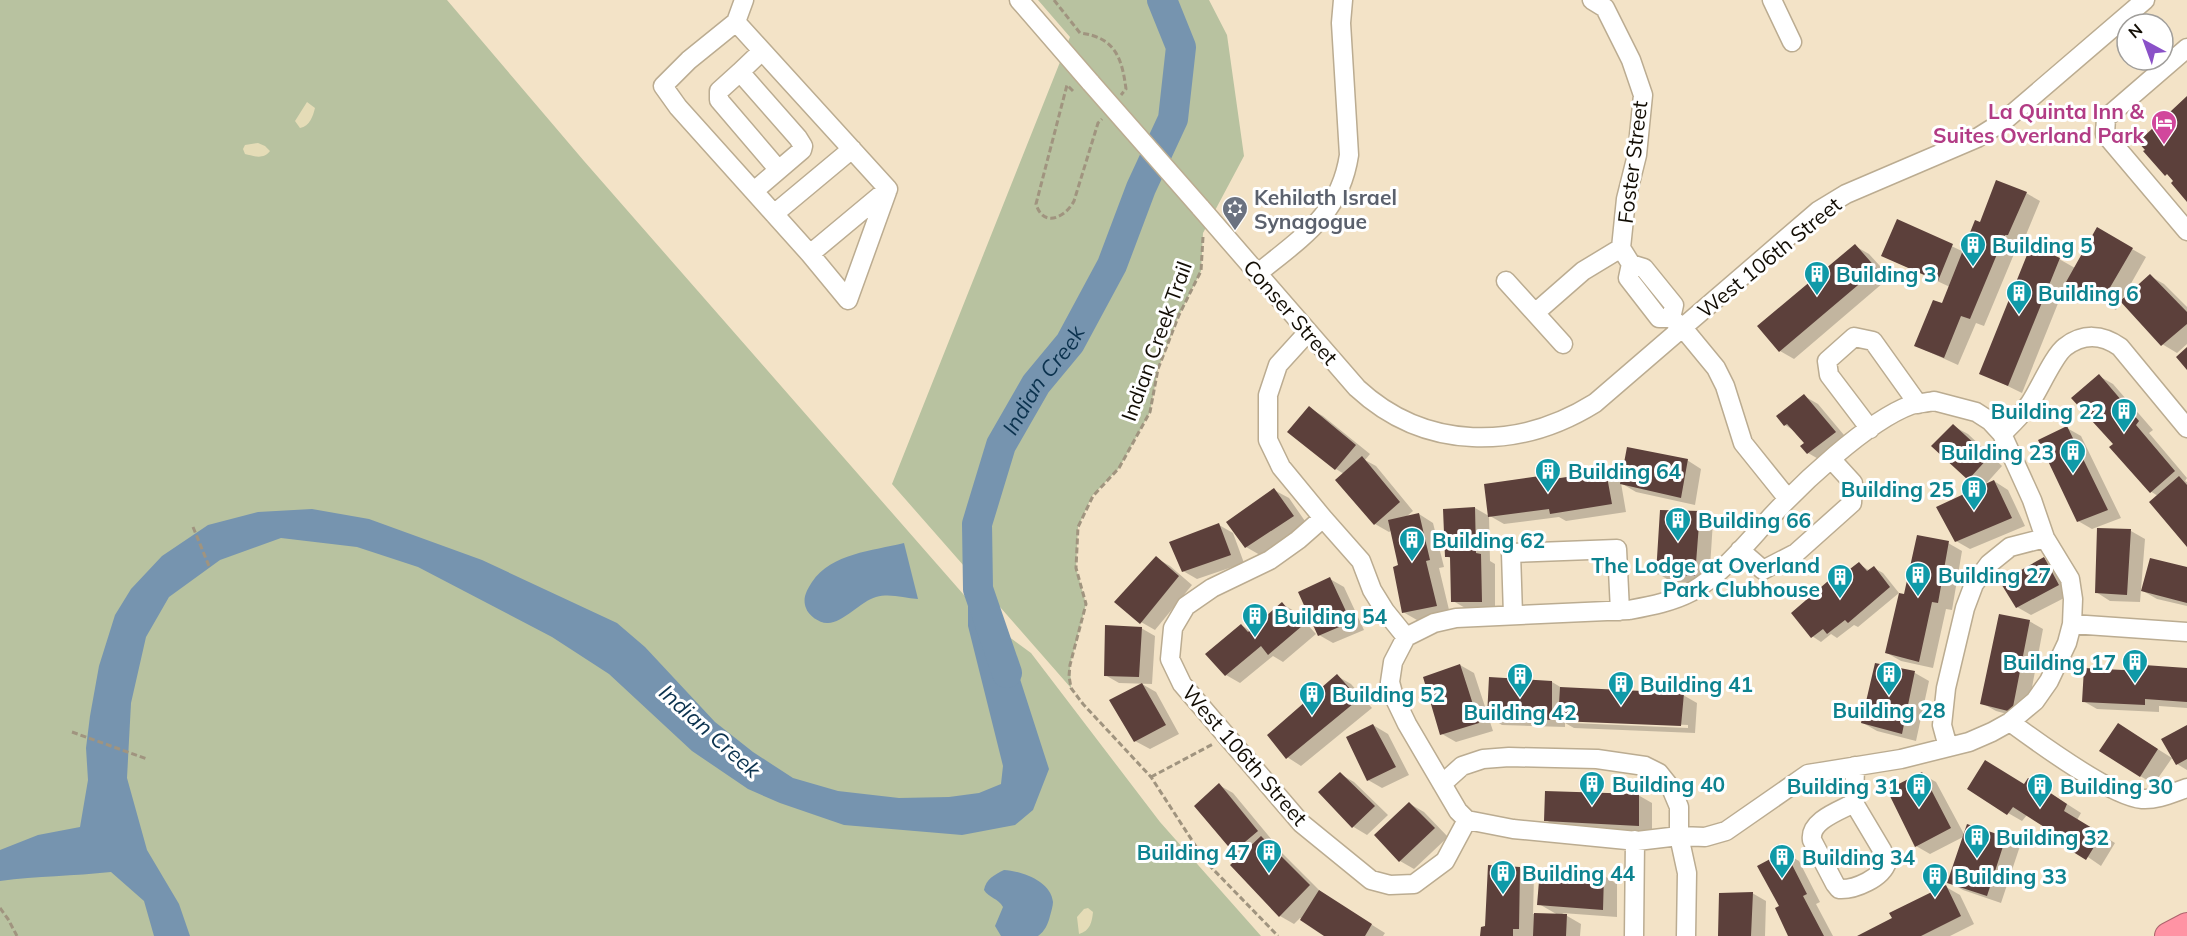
<svg xmlns="http://www.w3.org/2000/svg" width="2187" height="936" font-family="Mulish,sans-serif">
	<style>
		.green { fill: #b8c2a0 }
		.sand { fill: #e5dcb7 }
		.water { fill: #7694af }
		.shadow { fill: #0003; fill-rule: evenodd }
		.lines { fill: none; stroke-linecap: round; stroke-linejoin: round }
		.river { stroke: #7694af; stroke-width: 30 }
		.building { fill: #5c403b }
		.minor-casing { stroke: #bbac91; stroke-width: 21 }
		.highway-casing { stroke: #ac646c; stroke-width: 28 }
		.path { stroke: #a0947f; stroke-width: 3; stroke-dasharray: 6 3; stroke-linecap: butt }
		.minor { stroke: #fff; stroke-width: 18 }
		.highway { stroke: #ff93a4; stroke-width: 26 }
		.minor-bridge-casing { stroke: #bbac91; stroke-width: 21; stroke-linecap: butt }
		.minor-bridge { stroke: #fff; stroke-width: 18 }
		.labels { text-anchor: middle; dominant-baseline: central; stroke-width: 6; stroke-linejoin: round; paint-order: stroke }
		.hotel-label { font-size: 21px; font-weight: bold; fill: #b23c85; stroke: #fff; text-anchor: end }
		.street-label { font-size: 21px; fill: #120d04; stroke: #fff }
		.worship-label { font-size: 21px; font-weight: bold; fill: #5b616d; stroke: #fff; text-anchor: start }
		.culture-label { font-size: 21px; font-weight: bold; fill: #0d838f; stroke: #fff; text-anchor: start }
		.water-label { font-size: 22px; font-style: italic; fill: #0b324e; stroke: #fff }
	</style>
	<rect width="100%" height="100%" fill="#f3e3c7"/>
	<path class="green" d="M0,0h447l137,161 401,458 46,34 129,169 101,114h-1261z
		M1038,0h171l18,35 17,121 -41,77 -2,38 -22,44 -21,54 -8,43 -31,56 -27,28 -14,31 -2,41 10,36 -16,61 1,23 -179,-204 178,-447z"/>
	<path class="sand" d="M307,102l8,6c-2,8 -5,18 -15,20l-5,-7z
		M258,143l7,3 5,5c-7,9 -16,5 -25,3l-2,-5 2,-4z
		M1088,908l5,4c-1,10 -3,19 -14,22l-2,-17 7,-8z"/>
	<path class="water" d="M312,509l57,10 113,41 135,63 28,24 70,75 38,30 40,26 45,13 61,7 50,-1 30,-4 22,-9 2,-18 -35,-140v-26l17,19 35,60 29,90 -16,41 -18,15 -53,10 -118,-10 -64,-22 -32,-14 -56,-38 -83,-77 -57,-37 -134,-70 -61,-20 -76,-9 -61,22 -51,37 -23,40 -15,66 -4,75 20,72 32,54 11,32h-36l-10,-35 -33,-29c-37,4 -74,4 -111,9v-31l38,-15 42,-8 8,-47 -2,-32 4,-32 9,-50 16,-51 16,-26 31,-33 46,-31 50,-13z
		M904,543l14,56c-14,-1 -28,-6 -42,-2 -15,4 -34,27 -49,26 -8,0 -19,-8 -21,-15 -4,-10 1,-18 6,-26 20,-29 60,-31 92,-39z
		M1004,870c17,1 47,11 49,32 0,4 -2,10 -3,14 -2,8 -5,15 -12,20h-37l-6,-10 8,-19c-5,-9 -14,-9 -19,-17 2,-11 10,-15 20,-20z"/>
	<path class="shadow" d="M2026,193l14,8 -17,41h-4l-35,84 -8,-3 -18,42 -42,-19 27,-41 7,-18 -67,-31 15,-35 66,31 17,-29z
		M2097,229l49,28 -30,53 -49,-29 -45,112 -41,-20 78,-114 16,9z
		M1855,246l14,8 21,23 -96,82 -14,-8 -21,-25z
		M2150,276l14,8 23,23v37l-10,9 -15,-9z
		M2099,376l14,8 40,46 -4,3 38,45 -2,3 2,1v63l-29,-49 -8,-5 -35,-47z
		M1804,396l14,8 31,37 -27,20 -14,-8 -2,-10 -10,-11 -11,-7z
		M1309,408l14,8 47,38 -5,6 11,6 37,45 -7,6 13,-3 14,9 11,44 -5,1 11,46 -33,6 -14,-8 -3,-46 -8,-36 -3,2 -14,-8 -31,-50 -8,-5z
		M1953,426l15,8 34,32 -18,20 10,-5 14,9 17,36 -55,23 -14,-8 26,-54 -13,-8z
		M2067,428l14,8 40,82 -29,11 -14,-8z
		M1687,460l14,9 -6,36 -59,-13 -15,-9 5,29 -60,9 -7,-4 -55,7 -14,-8 57,-40 7,4 52,-7 16,9z
		M1274,490l15,8 18,26 -47,31 -14,-8z
		M1475,508l14,8 1,45 5,3v45h-28l-14,-8 -1,-42 -6,-3z
		M1699,513l14,8 -4,62 -37,-1 -15,-9z
		M1219,525l14,8 11,30 -47,16 -14,-8z
		M2131,531l14,8 -5,63 -30,-1 -14,-9z
		M1948,543l14,8 -10,59 -6,-1 -13,59 -32,-7 -14,-8 18,-57z
		M1156,558l14,8 22,19 -37,45 -14,-8z
		M2044,559l14,8 14,27 -41,21 -14,-8z
		M1859,564l11,7 4,-3 9,5 16,20 -41,34 -4,-2 -17,13 -6,-4 -10,8 -9,-6z
		M2187,569v37l-30,-7 -14,-8z
		M1330,579l14,8 20,43 -31,13 -14,-8z
		M1282,604l14,8 20,22 -33,28 -10,-6 -33,27 -14,-8 15,-50 10,6z
		M2029,621l14,8 -17,90 -30,-8 -14,-8z
		M1141,628l14,8 -3,48 -33,-1 -14,-8z
		M1876,664l39,9 14,8 -13,60 -39,-10 -14,-8z
		M1460,665l14,8 19,58 -37,11 -14,-8z
		M2187,669v39l-28,-2v6l-62,-3 -14,-8 61,-29z
		M1337,676l14,8 21,24 -71,58 -14,-9z
		M1552,682l10,6 121,7 14,8 -2,30 -121,-5 -9,-5v4l-63,-2 -14,-9zM1572,720l116,5v3l-116,-5z
		M1142,684l14,8 23,42 -29,15 -15,-8z
		M1373,725l15,9 21,41 -27,13 -14,-8z
		M2187,727v43l-10,-6z
		M2132,733l40,25 -18,26 -14,-8z
		M1340,774l14,8 34,33 -21,20 -15,-9z
		M1922,774l14,8 29,54 -35,18 -14,-8z
		M1219,785l14,8 39,47 -4,2 7,4 49,49 61,38 -2,3h-56l-27,-18 -6,6 -14,-8 -48,-51 10,-9 -8,-5z
		M2025,785l17,3 39,25 -4,7 38,23 -14,23 -74,-51 -5,6 -14,-8z
		M1638,795l14,8v30l-92,-4 -14,-9z
		M1410,804l14,8 24,25 -34,32 -14,-8z
		M2006,838l14,8 -19,57 -38,-13 -14,-8z
		M1785,853l14,8 21,41 -4,2 17,32h-43z
		M1489,867l31,1 14,8 -1,38 25,1 -19,-11 64,-29 14,9v33l-55,-4 19,11 -1,12h-98l4,-9z
		M1946,887l14,8 14,29 -24,12h-90l34,-17z
		M1752,893l14,8 -1,35h-46z"/>
	<g class="lines">
		<path class="river" id="s1" d="M1007,673l-29,-84 -1,-65 24,-79 35,-61 34,-41 42,-78 29,-77 32,-69 8,-72 -19,-47"/>
	</g>
	<path class="building" d="M2187,96v106l-16,-19 2,-2 -6,-7 -2,2 -22,-25 2,-1 -7,-8z
		M1996,180l31,12 -19,43h-3l-35,84 -9,-3 -17,42 -30,-12 19,-46 9,3 33,-83 5,2z
		M1897,219l56,25 -15,37 -57,-25z
		M2097,227l36,21 -32,55 -35,-21z
		M1855,244l22,25 -98,83 -22,-26z
		M2031,245l29,13 -52,128 -29,-12z
		M2150,274l37,38v12l-26,22 -41,-45z
		M2187,347v23l-11,-13z
		M2099,374l40,47 -3,4 39,46 -25,22 -41,-46 4,-3 -42,-46z
		M1804,394l32,38 -29,22 -7,-8 4,-3 -17,-19 -3,2 -8,-10z
		M1309,406l47,39 -21,25 -48,-38z
		M1953,424l36,33 -21,23 -37,-34z
		M2067,426l41,84 -31,12 -39,-82z
		M1627,447l61,12 -7,39 -61,-14z
		M1362,456l38,46 -26,23 -39,-45z
		M1606,471l6,33 -62,10 -1,-5 -61,8 -4,-33 63,-9v5z
		M2179,476l8,9v62l-38,-45z
		M1994,480l18,38 -57,24 -19,-35z
		M1274,488l20,28 -49,32 -19,-26z
		M1475,507l1,46 5,1 1,48h-31l-1,-45h-5l-2,-48z
		M1660,510l40,1 -5,65 -39,-2z
		M1419,513l11,47 -4,1 11,45 -35,7 -9,-46 5,-2 -10,-45z
		M1219,523l12,32 -49,17 -13,-30z
		M2097,528l34,1 -4,66 -32,-2z
		M1917,535l32,6 -11,62 -6,-1 -13,60 -34,-9 14,-60 5,1z
		M1156,556l23,20 -39,48 -26,-22z
		M2044,557l15,28 -43,23 -16,-26z
		M2150,558l37,9v36l-46,-12z
		M1859,562l8,9 7,-5 16,21 -42,36 -3,-3 -18,14 -4,-5 -12,9 -20,-25 51,-44 4,3z
		M1330,577l21,45 -33,14 -20,-44z
		M1282,602l20,24 -34,29 -7,-9 -36,30 -20,-22 36,-30 7,8z
		M1999,614l31,6 -18,92 -32,-8z
		M1105,625l37,2 -3,50 -35,-1z
		M1875,663l40,8 -13,63 -41,-11z
		M1460,664l19,59 -39,12 -17,-58z
		M2144,665l43,3v34l-42,-3v6l-63,-3 2,-34 59,3z
		M1337,674l22,25 -73,60 -19,-24z
		M1489,677l63,4v39l-65,-3z
		M1142,683l24,42 -32,17 -25,-42z
		M1560,687l124,6 -3,33 -123,-5z
		M2118,723l40,26 -18,28 -41,-26z
		M1373,724l23,43 -29,14 -21,-44z
		M2187,725v34l-11,6 -15,-26z
		M1985,760l39,24 4,-6 39,26 -3,7 38,23 -16,26 -40,-25 3,-5 -36,-23 -6,8 -40,-26z
		M1340,772l35,34 -23,22 -34,-36z
		M1922,772l29,56 -36,19 -28,-57z
		M1219,783l39,48 -25,21 -39,-46z
		M1545,791l94,3v32l-95,-5z
		M1409,802l26,26 -36,34 -25,-27z
		M1967,824l39,13 -19,59 -40,-13z
		M1261,836l49,49 -31,32 -49,-52z
		M1785,851l22,43 -4,2 21,40h-36l-13,-28 4,-2 -22,-40z
		M1488,865l32,2 -1,62h-6v7h-33l1,-9 4,-1z
		M1540,869l64,5 -1,36 -66,-5z
		M1946,885l15,31 -40,20h-64l35,-18 -3,-5z
		M1319,890l53,34 -7,12h-41l-24,-16z
		M1753,892l-2,44h-33l1,-43z
		M1534,913l33,1 -1,22h-33z"/>
	<g class="lines">
		<defs>
			<path id="minor" d="M1019,0l72,83
				M1592,0l13,8 26,52 12,35 -6,60 -11,44 -5,49 10,16 -3,14 31,40h12l12,10 33,40 9,18 18,57 45,56
				M1772,0l20,42
				M736,22l152,167 -78,65 -132,-147 -15,-21 26,-26 47,-38 8,-22
				M2187,48l-81,70 -1,16 82,97
				M740,72l-21,19v9l59,69
				M754,191l48,-41 1,-4 -5,-8 -58,-66 22,-21
				M1200,207l157,181c68,63 161,63 238,15l223,-192 28,-17 131,-56 27,-17 141,-121
				M774,214l78,-65
				M810,254l38,46 40,-111
				M1631,264l13,4 30,37 -3,13
				M1257,274c44,-36 83,-59 92,-119l-8,-132 2,-23
				M1506,281l29,32 48,-42 38,-23
				M1535,313l28,31
				M1308,332l-30,33 -10,30v45l13,27 42,51 38,43 11,29 13,21 21,26
				M1934,401l42,11 14,9 12,13 30,66 13,38 25,41 3,20 -1,25 -5,19 -18,38 -14,20 -25,21 -18,10 -23,10 -68,17 -93,15 -82,57 -21,6 -26,-1 -42,5 -124,-12 -46,-9 -9,-9 -51,-87 -13,-27 -4,-15 3,-20 13,-25 28,-14 22,-5 173,-8c21,-4 43,-8 62,-18 30,-17 54,-47 77,-72 32,-35 99,-99 143,-115 7,-2 15,-2 23,-4z
				M1870,429l-41,-54 -2,-14 27,-24 19,4 45,63
				M2002,434c10,-10 21,-20 28,-31 9,-13 24,-48 35,-56 18,-14 37,-13 55,0l67,81
				M1323,518l-25,22 -28,20 -58,28 -26,18 -13,22 -3,31 12,25 119,139 70,57 19,5 24,-1 31,-23 22,-41
				M1740,550l23,20 33,-17 56,-50 1,-20 -21,-23
				M1513,615l-2,-62 106,-4 3,62
				M2072,624l115,8
				M2010,722c26,19 102,75 132,77 16,1 30,-6 45,-11
				M1948,747l-6,-22 4,-37 19,-80 9,-24 15,-20 21,-17 35,-9
				M1442,784l20,-18 21,-7 26,-2 88,2 48,7 14,7 12,15 8,19v29l8,37 -1,63
				M1854,803c-15,8 -45,18 -42,37l23,44 4,5c16,1 43,-11 48,-27l-5,-12 -28,-47 1,-37
				M1634,936l1,-96"/>
			<path id="highway" d="M2168,936l19,-10"/>
		</defs>
		<use href="#minor" class="minor-casing"/>
		<use href="#highway" class="highway-casing"/>
		<path class="path" d="M1054,0l26,33c35,4 42,25 46,56l-5,6
			M1073,91l-6,-6 -31,119c7,24 29,14 38,-3l24,-78 4,-4
			M1203,237l-2,34 -22,44 -21,54 -8,43 -31,56 -26,28 -15,31 -2,41 10,36 -16,61 -1,11 2,12 12,16 68,73 55,85 72,74
			M193,527l16,39
			M72,732l75,27
			M1151,777l62,-33
			M0,908l8,11 9,17"/>
		<use href="#minor" class="minor"/>
		<use href="#highway" class="highway"/>
		<defs>
			<path id="minor-bridge" d="M1091,83l109,124"/>
		</defs>
		<use href="#minor-bridge" class="minor-bridge-casing"/>
		<use href="#minor-bridge" class="minor-bridge"/>
	</g>
	<defs>
		<symbol id="hotel-pin" viewBox="-11 -11 22 30"><path d="M0 17L-7.5 6A9.5 9.5 0 1 1 7.5 6Z" fill="#d1479c" stroke="#fff"/><path d="M-6-4.5h1.5V1H6V5H4.5V3h-9V5H-6ZM-4 0a1.8 1.8 0 1 1 3.6 0ZM.5 0V-2.5h3Q6-2.5 6 0Z" fill="#fff"/></symbol>
		<symbol id="synagogue-pin" viewBox="-11 -11 22 30"><path d="M0 17L-7.5 6A9.5 9.5 0 1 1 7.5 6Z" fill="#6b7280" stroke="#fff"/><path d="M0-6.5L5.6 3.2H-5.6ZM0 6.5L5.6-3.2H-5.6Z" fill="#fff"/></symbol>
		<symbol id="building-pin" viewBox="-11 -11 22 30"><path d="M0 17L-7.5 6A9.5 9.5 0 1 1 7.5 6Z" fill="#0f9aa8" stroke="#fff"/><path d="M-4-6H4V6H1V3H-1V6H-4ZM-2.5-4.3h1.7v1.8h-1.7ZM.8-4.3h1.7v1.8H.8ZM-2.5-1h1.7V.8h-1.7ZM.8-1h1.7V.8H.8Z" fill="#fff"/></symbol>
	</defs>
	<g fill-rule="evenodd">
		<use href="#hotel-pin" x="2149" y="108" width="30" height="40"/>
		<use href="#synagogue-pin" x="1220" y="194" width="30" height="40"/>
		<use href="#building-pin" x="1958" y="230" width="30" height="40"/>
		<use href="#building-pin" x="1802" y="259" width="30" height="40"/>
		<use href="#building-pin" x="2004" y="278" width="30" height="40"/>
		<use href="#building-pin" x="2109" y="396" width="30" height="40"/>
		<use href="#building-pin" x="2058" y="437" width="30" height="40"/>
		<use href="#building-pin" x="1533" y="456" width="30" height="40"/>
		<use href="#building-pin" x="1959" y="474" width="30" height="40"/>
		<use href="#building-pin" x="1663" y="505" width="30" height="40"/>
		<use href="#building-pin" x="1397" y="525" width="30" height="40"/>
		<use href="#building-pin" x="1903" y="560" width="30" height="40"/>
		<use href="#building-pin" x="1825" y="562" width="30" height="40"/>
		<use href="#building-pin" x="1240" y="601" width="30" height="40"/>
		<use href="#building-pin" x="2120" y="647" width="30" height="40"/>
		<use href="#building-pin" x="1874" y="659" width="30" height="40"/>
		<use href="#building-pin" x="1505" y="661" width="30" height="40"/>
		<use href="#building-pin" x="1606" y="669" width="30" height="40"/>
		<use href="#building-pin" x="1297" y="679" width="30" height="40"/>
		<use href="#building-pin" x="1577" y="769" width="30" height="40"/>
		<use href="#building-pin" x="1904" y="771" width="30" height="40"/>
		<use href="#building-pin" x="2025" y="771" width="30" height="40"/>
		<use href="#building-pin" x="1962" y="822" width="30" height="40"/>
		<use href="#building-pin" x="1254" y="837" width="30" height="40"/>
		<use href="#building-pin" x="1767" y="842" width="30" height="40"/>
		<use href="#building-pin" x="1488" y="858" width="30" height="40"/>
		<use href="#building-pin" x="1920" y="861" width="30" height="40"/>
	</g>
	<g class="labels">
		<g class="hotel-label">
			<text x="2144" y="111">La Quinta Inn &amp;<tspan x="2144" dy="24">Suites Overland Park</tspan></text>
		</g>
		<g class="street-label">
			<text transform="translate(1632 162) rotate(-83)">Foster Street</text>
			<text transform="translate(1769 257) rotate(-39)">West 106th Street</text>
			<text transform="translate(1291 312) rotate(49)">Conser Street</text>
			<text transform="translate(1156 341) rotate(-70)">Indian Creek Trail</text>
			<text transform="translate(1245 755) rotate(49)">West 106th Street</text>
		</g>
		<g class="worship-label">
			<text x="1254" y="197">Kehilath Israel<tspan x="1254" dy="24">Synagogue</tspan></text>
		</g>
		<g class="culture-label">
			<text x="1992" y="245">Building 5</text>
			<text x="1836" y="274">Building 3</text>
			<text x="2038" y="293">Building 6</text>
			<text x="2104" y="411" text-anchor="end">Building 22</text>
			<text x="2054" y="452" text-anchor="end">Building 23</text>
			<text x="1568" y="471">Building 64</text>
			<text x="1954" y="489" text-anchor="end">Building 25</text>
			<text x="1698" y="520">Building 66</text>
			<text x="1432" y="540">Building 62</text>
			<text x="1820" y="565" text-anchor="end">The Lodge at Overland<tspan x="1820" dy="24">Park Clubhouse</tspan></text>
			<text x="1938" y="575">Building 27</text>
			<text x="1274" y="616">Building 54</text>
			<text x="2116" y="662" text-anchor="end">Building 17</text>
			<text x="1640" y="684">Building 41</text>
			<text x="1332" y="694">Building 52</text>
			<text x="1889" y="710" text-anchor="middle">Building 28</text>
			<text x="1520" y="712" text-anchor="middle">Building 42</text>
			<text x="1612" y="784">Building 40</text>
			<text x="1900" y="786" text-anchor="end">Building 31</text>
			<text x="2060" y="786">Building 30</text>
			<text x="1996" y="837">Building 32</text>
			<text x="1250" y="852" text-anchor="end">Building 47</text>
			<text x="1802" y="857">Building 34</text>
			<text x="1522" y="873">Building 44</text>
			<text x="1954" y="876">Building 33</text>
		</g>
		<g class="water-label">
			<text stroke="none"><textPath href="#s1" startOffset="314">Indian Creek</textPath></text>
			<text transform="translate(710 731) rotate(42)">Indian Creek</text>
		</g>
	</g>
	<g transform="translate(2145 42) rotate(319)"><circle r="28" fill="#ffffff" stroke="#a09e9b" stroke-width="1.5"/>
	<path d="M0-4.5L10 22L0 15L-10 22Z" fill="#8a51c8"/>
	<text y="-9" font-size="16" font-weight="bold" text-anchor="middle" fill="#120d04">N</text>
	</g>
</svg>
